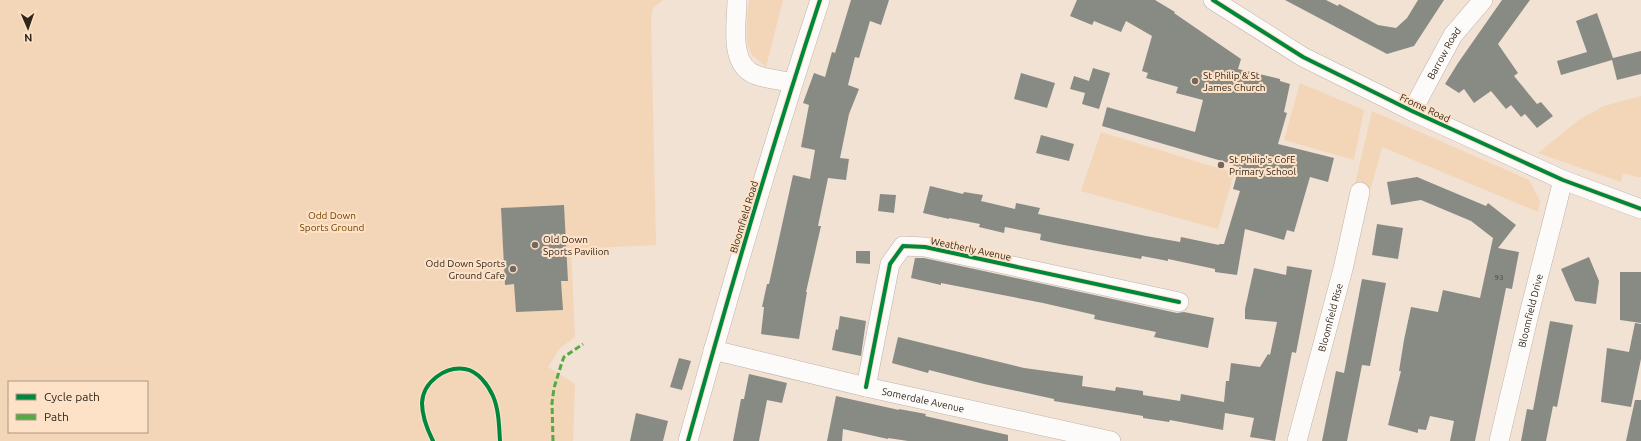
<svg xmlns="http://www.w3.org/2000/svg" width="1641" height="441" font-family="Ubuntu,sans-serif">
	<style>
		.green { fill: #f3d5b8; fill-rule: evenodd }
		.building { fill: #888b84 }
		.lines { fill: none; stroke-linecap: round; stroke-linejoin: round }
		.minor-casing { stroke: #bfb3a9; stroke-width: 20 }
		.minor { stroke: #fdfbf9; stroke-width: 19 }
		.quiet { stroke: #54aa43; stroke-width: 3; stroke-dasharray: 6 3; stroke-linecap: butt }
		.cycleway-casing { stroke: #fee2c7; stroke-width: 6 }
		.cycleway { stroke: #00873e; stroke-width: 4 }
		.poi-dot { fill: #74685c; stroke: #fee2c7; stroke-width: 1.5 }
		.labels { text-anchor: middle; dominant-baseline: central; stroke-width: 4; stroke-linejoin: round; paint-order: stroke }
		.number-label { font-size: 8px; fill: #473f36 }
		.street-label { font-size: 10px; fill: #31261c; stroke: #fee2c7 }
		.poi-label { font-size: 10px; fill: #31261c; stroke: #fee2c7; text-anchor: start }
		.park-label { font-size: 10px; fill: #724300; stroke: #fee2c7 }
	</style>
	<rect width="100%" height="100%" fill="#f1e2d4"/>
	<path class="green" d="M0,0h663l-10,8 -2,10 5,227 -85,4 4,88 -15,11 -12,19 27,17 -2,57h-573zM9,382h138v50h-138z
		M749,0h34l-17,67c-5,-5 -13,-9 -16,-16 -6,-12 -2,-38 -1,-51z
		M1300,83l64,27 -10,50 -70,-20z
		M1641,96v81h-6l-1,-1 -11,-3 -2,9 -83,-29 42,-34 24,-13z
		M1372,111l157,69 11,21 -2,11 -156,-65 -11,41 -16,-4z
		M1101,132l133,41 -16,56 -137,-38z"/>
	<path class="building" d="M851,0h38l-8,25 -11,-4 -11,37 -4,-1 -7,28 11,4 -10,25 -9,44 9,1 -3,21 -18,-2 -10,48h3l-15,66h1l-8,47 -38,-5 3,-27h-2l5,-23h2l24,-109 17,4 5,-29 -14,-3 8,-42 -6,-2 11,-30 11,4 7,-25 3,1z
		M1077,0h78l20,12 -1,1 67,46 -3,10 42,10v2l10,3 -6,28 3,1 -9,31 56,14 -6,24 -18,-5 -16,55 -7,-2 -3,10 -39,-11 -8,46 -22,-3v-3l-47,-10v2l-26,-5 -1,3 -77,-14 -24,-5 1,-6 -36,-7 -1,6 -25,-6 1,-3 -31,-6v1l-26,-6 7,-27 33,8 1,-2 19,3 -2,6 34,8 1,-6 24,5 -2,6 108,22 34,6 1,-5 38,8v-1h5l16,-53 -7,-2 6,-22 -7,-2v-1l-130,-38 5,-19 88,25 8,-32 -27,-7 2,-6 -32,-9 2,-5 -6,-2 10,-35 -26,-15 -5,11 -27,-11 -2,4 -22,-9z
		M1285,0h41l12,6 1,-2 39,21 18,3 11,-10 11,-18h26l-30,46 -27,8z
		M1502,0h28l-32,44 20,29 -4,3 23,28 4,-2 12,14 -16,12 -12,-14 -4,3 -10,-12 -5,4 -15,-18 -17,12 -10,-14 -5,4 -14,-9 13,-21z
		M1597,13l16,45 28,-7v23l-24,6 -5,-20 -51,15 -4,-14 30,-9 -11,-31z
		M1093,68l17,5 -11,36 -17,-5 3,-11 -15,-4 4,-13 15,5z
		M1021,73l34,10 -8,25 -33,-9z
		M1041,135l33,9 -5,17 -33,-8z
		M1417,177l69,29 2,-3 28,22 -18,23 21,4 -7,37 -6,-1 -31,153h-25l4,-20 -24,-5 -4,14 -8,-1v4l-30,-8 13,-54h-2l5,-31 7,-33 27,5 5,-22 37,8 13,-60 -22,-17 -50,-21 -30,5 -4,-23z
		M880,194l16,1 -2,18 -16,-2z
		M564,205l4,76h-7l2,29 -47,2 -2,-28 -9,1 -4,-77z
		M1377,224l26,4 -5,31 -26,-4z
		M856,251h14v13l-14,-1z
		M1589,257l10,24 -3,23 -21,-3 -14,-32z
		M915,258h9l253,55 7,-1 30,6 -6,30 -54,-11 2,-5 -62,-13 1,-4 -52,-12 -102,-20v2l-30,-7z
		M1287,266l25,4 -16,83 -4,-1 -17,89 -25,-4 4,-19 -29,-5 -2,17 -53,-10 -1,2 -26,-4v-2l-89,-15v-2l-70,-15 -55,-14 -1,3 -36,-10 6,-26 126,31 59,8 -1,10 33,5 1,-4 27,4v4l37,6 1,-7 43,8 2,-21h3l2,-18 29,4 8,-13 2,1 7,-33 -32,-3v-10l9,-41 32,7z
		M1620,272h21v51l-21,-3z
		M1362,279l24,4 -16,83 -8,-1 -15,76h-25l14,-70 8,2z
		M840,316l26,5 -5,35 -29,-6 4,-21 2,1z
		M1550,321l23,4 -16,82 -4,-1 -7,35h-25l6,-32 6,1z
		M1635,323l6,1v35l-10,48 -30,-5 6,-54 22,4z
		M679,358l12,3 -9,29 -12,-3z
		M749,374l38,9 -5,20 -15,-3 -8,41h-26l8,-42h3z
		M836,396l63,14v-1l27,5 -1,2 83,19v6h-100l-20,-3v1l-45,-10 -1,12h-15z
		M1635,400h6v41h-15z
		M636,413l32,8 -5,20h-33z"/>
	<g class="lines">
		<defs>
			<g id="minor">
				<path d="M737,0c0,23 -9,65 19,75 12,4 25,5 37,8"/>
				<path d="M1213,0l90,57 109,54 151,69 78,29"/>
				<path id="s1" d="M1412,111l41,-76 30,-35"/>
				<path id="s2" d="M713,350l153,37 245,54"/>
				<path d="M866,387l24,-123 13,-18 22,1 254,55"/>
				<path d="M688,441c41,-148 84,-295 132,-441"/>
				<path id="s3" d="M1297,441l46,-172 17,-77"/>
				<path id="s4" d="M1499,441l31,-131 33,-130"/>
			</g>
		</defs>
		<use href="#minor" class="minor-casing"/>
		<use href="#minor" class="minor"/>
		<path class="quiet" d="M553,441l-1,-38 2,-15 8,-26 2,-5 19,-13"/>
		<defs>
			<path id="cycleway" d="M1213,0l90,57 109,54 151,69 78,29
				M866,387l24,-123 13,-18 22,1 254,55
				M433,441c-6,-12 -11,-25 -11,-38 1,-21 23,-37 43,-34 13,2 23,16 28,27 6,14 6,30 7,45
				M688,441c41,-148 84,-295 132,-441"/>
		</defs>
		<use href="#cycleway" class="cycleway-casing"/>
		<use href="#cycleway" class="cycleway"/>
	</g>
	<g class="poi-dot">
		<circle cx="1195" cy="81" r="4"/>
		<circle cx="1221" cy="165" r="4"/>
		<circle cx="535" cy="245" r="4"/>
		<circle cx="513" cy="269" r="4"/>
	</g>
	<g class="labels">
		<g class="number-label">
			<text x="1499" y="277">93</text>
		</g>
		<g class="street-label">
			<text stroke="none"><textPath href="#s1" startOffset="66">Barrow Road</textPath></text>
			<text transform="translate(1425 108) rotate(25)">Frome Road</text>
			<text transform="translate(744 217) rotate(-73)">Bloomfield Road</text>
			<text transform="translate(971 249) rotate(12)">Weatherly Avenue</text>
			<text stroke="none"><textPath href="#s4" startOffset="134">Bloomfield Drive</textPath></text>
			<text stroke="none"><textPath href="#s3" startOffset="128">Bloomfield Rise</textPath></text>
			<text stroke="none"><textPath href="#s2" startOffset="216">Somerdale Avenue</textPath></text>
		</g>
		<g class="poi-label">
			<text x="1203" y="75">St Philip &amp; St<tspan x="1203" dy="12">James Church</tspan></text>
			<text x="1229" y="159">St Philip's CofE<tspan x="1229" dy="12">Primary School</tspan></text>
			<text x="543" y="239">Old Down<tspan x="543" dy="12">Sports Pavilion</tspan></text>
			<text x="505" y="263" text-anchor="end">Odd Down Sports<tspan x="505" dy="12">Ground Cafe</tspan></text>
		</g>
		<g class="park-label">
			<text x="332" y="215">Odd Down<tspan x="332" dy="12">Sports Ground</tspan></text>
		</g>
	</g>
	<rect x="8" y="381" width="140" height="52" fill="#fee2c7" stroke="#ac9783"/>
	<rect x="16" y="394" width="20" height="6" fill="#00873e" stroke="#ac9783"/>
	<text x="44" y="401" font-size="12" fill="#31261c">Cycle path</text>
	<rect x="16" y="414" width="20" height="6" fill="#54aa43" stroke="#ac9783"/>
	<text x="44" y="421" font-size="12" fill="#31261c">Path</text>
	<g transform="translate(28 28) rotate(178)" stroke="#fee2c7" stroke-width="3" paint-order="stroke">
	<path d="M0-3L7 15L0 10L-7 15Z" fill="#31261c"/>
	<text y="-6" font-size="11" font-weight="bold" text-anchor="middle" fill="#31261c">N</text>
	</g>
</svg>
